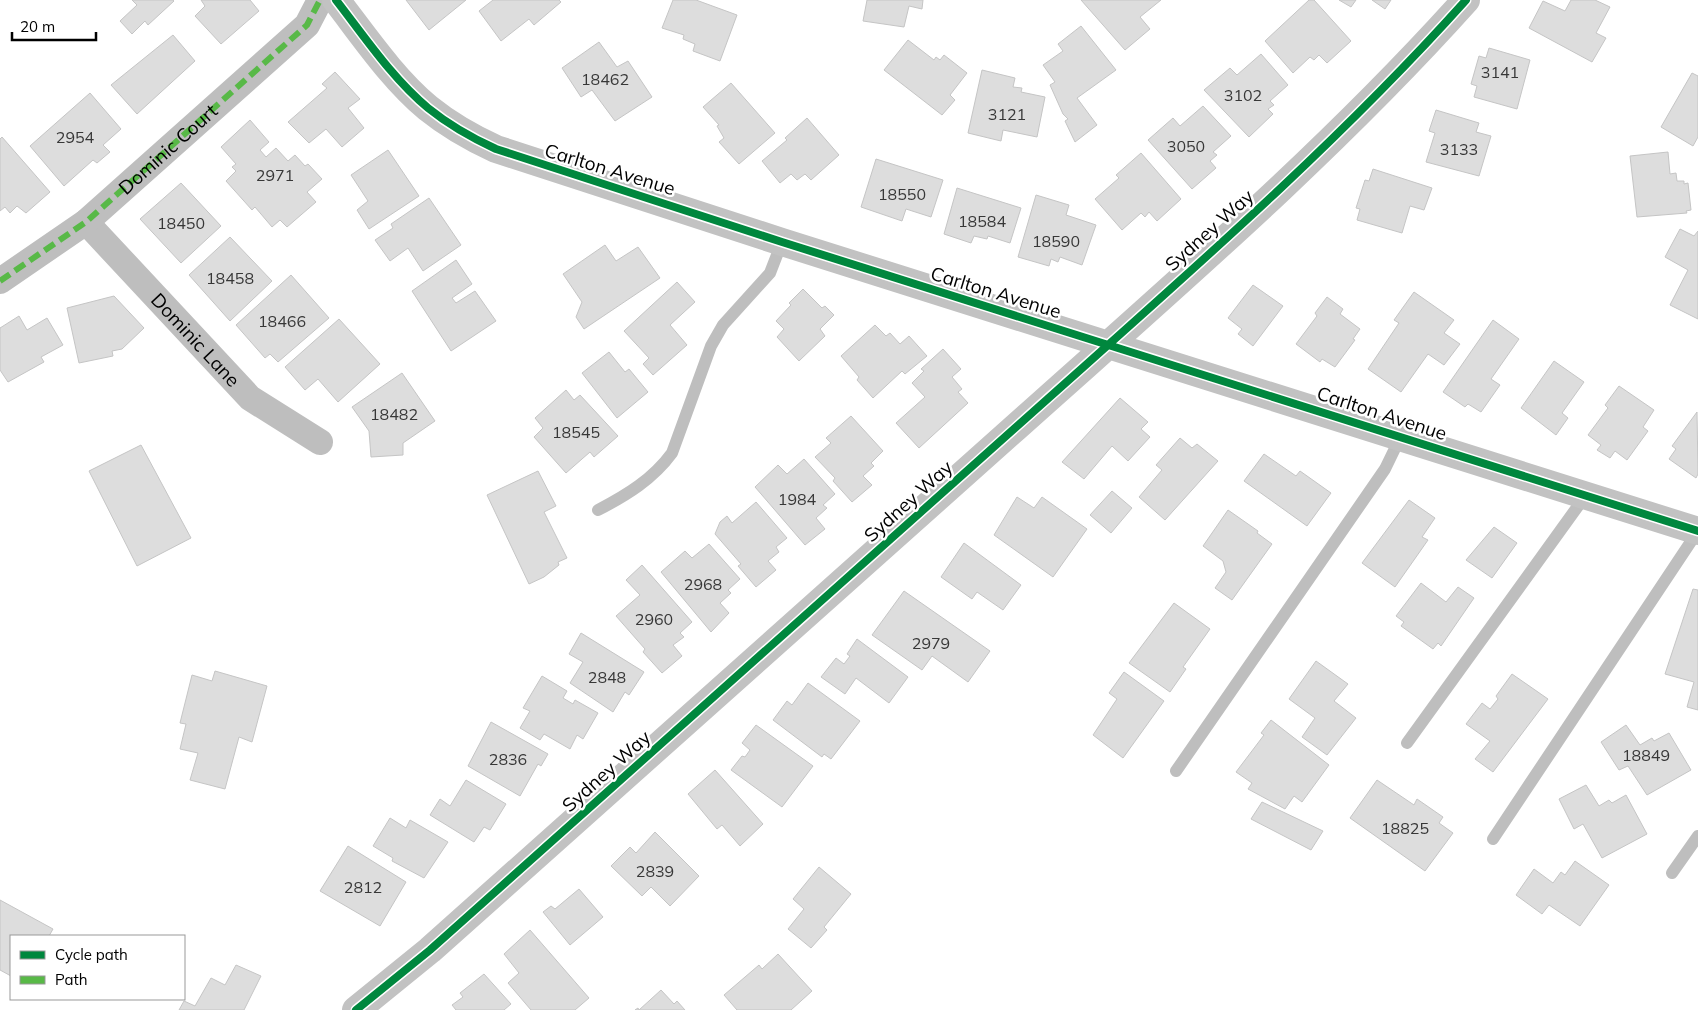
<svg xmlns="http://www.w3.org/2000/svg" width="1698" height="1010" font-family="Mulish,sans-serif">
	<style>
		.building { fill: #ddd; stroke: #c5c5c5 }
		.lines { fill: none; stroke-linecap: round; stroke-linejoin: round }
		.lane { stroke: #bebebe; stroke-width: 12 }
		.street { stroke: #bebebe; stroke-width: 26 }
		.secondary { stroke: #c2c2c2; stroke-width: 28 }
		.quiet { stroke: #58b947; stroke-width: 6; stroke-dasharray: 12 6; stroke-linecap: butt }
		.cycleway-casing { stroke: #fff; stroke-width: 11 }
		.cycleway { stroke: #00873e; stroke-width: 8 }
		.labels { text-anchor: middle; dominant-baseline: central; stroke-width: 5; stroke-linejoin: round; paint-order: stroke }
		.number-label { font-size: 16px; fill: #373737 }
		.street-label { font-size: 19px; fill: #000; stroke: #fff }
	</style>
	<rect width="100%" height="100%" fill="#fff"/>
	<path class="building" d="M132,0h41l1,1 -26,24 -3,-4 -13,13 -12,-13 17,-16z
		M201,0h49l9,11 -38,33 -26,-28 10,-10z
		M406,0h60l-37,30z
		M493,0h66l2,2 -27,23 -5,-6 -28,22 -22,-30z
		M673,0h23l41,15 -17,46 -27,-10 2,-7 -12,-5 1,-4 -22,-7z
		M867,0h56l-1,9 -13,-3 -5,21 -41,-6z
		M1081,0h80l-21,17 10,12 -25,21z
		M1309,0h5l37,41 -24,22 -8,-8 -5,5 -4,-3 -17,16 -28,-32z
		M1339,0h17l-5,7z
		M1372,0h19l-6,9z
		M1571,0h24l15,7 -14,26 10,5 -14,24 -63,-34 14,-27 22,10z
		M1081,26l35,44 -39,28 20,27 -22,17 -10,-21 3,-2 -5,-5 -13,-29 5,-3 -12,-17 20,-14 -5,-7z
		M173,35l22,26 -58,53 -26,-29z
		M908,40l26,20 2,-3 4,3 4,-5 23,18 -17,22 5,5 -13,15 -58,-45z
		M599,42l18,25 11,-6 24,36 -37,24 -23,-31 -11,7 -19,-29z
		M1489,48l41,12 -13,49 -43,-12 3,-11 -6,-2 8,-28 7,2z
		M1261,54l27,31 -18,16 4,4 -6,4 5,5 -24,23 -45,-47 26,-22 7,7z
		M982,70l33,8 -2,9 9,1 -1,4 24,5 -8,40 -34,-7 -2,11 -33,-8z
		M335,72l25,27 -12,9 16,20 -22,19 -16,-18 -17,14 -21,-21 39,-34 -5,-4z
		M1692,73l6,3v61l-5,9 -32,-19z
		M731,83l44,50 -36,31 -20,-22 5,-4 -7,-12 2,-1 -16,-18z
		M90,93l31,36 -18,16 7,7 -13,11 -4,-3 -29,26 -34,-40z
		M1203,106l28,30 -18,16 4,3 -7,6 6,7 -24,21 -44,-49 25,-22 7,8z
		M1436,110l43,13 -3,9 15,4 -12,40 -53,-14 9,-29 -6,-2z
		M807,118l32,37 -28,25 -6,-6 -8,6 -6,-6 -11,9 -18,-22 25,-21 -2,-2z
		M250,120l19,22 -9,8 6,7 10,-9 12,13 7,-6 10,11 3,-2 14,15 -15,13 9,10 -29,25 -7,-7 -8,7 -17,-20 -3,3 -26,-29 10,-10 -4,-4 4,-3 -15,-17z
		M2,137l48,55 -24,21 -9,-7 -7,7 -5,-6 -5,4v-72z
		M388,150l31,46 -50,33 -12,-19 11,-9 -17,-26z
		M1668,152l2,22 6,-1 1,8h7v3l4,-1 3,27 -5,1 1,2 -50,4 -7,-61z
		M1141,153l40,46 -24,22 -8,-9 -4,5 -4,-4 -19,17 -27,-31 24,-21 -3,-3z
		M876,159l67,21 -12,37 -25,-8 -4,12 -41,-14z
		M1373,169l59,19 -8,22 -14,-4 -8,27 -45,-13 3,-11 -4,-1 9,-28 4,1z
		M181,183l40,43 -40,37 -41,-44z
		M957,188l64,20 -11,35 -22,-7 -1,3 -13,-3 -3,7 -27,-9z
		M1036,195l33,10 -3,10 30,10 -14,40 -22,-8 -2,5 -7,-3 -2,7 -31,-9z
		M429,198l32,47 -38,26 -15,-23 -18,13 -15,-21 18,-12 -2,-4z
		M1680,229l14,7 4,-5v88l-28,-14 18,-35 -23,-13z
		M230,237l42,44 -42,40 -41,-46z
		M605,245l11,16 22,-14 22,31 -76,51 -8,-12 6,-15 -19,-28z
		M456,260l16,24 -20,14 4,5 19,-12 21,30 -45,30 -39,-60z
		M291,275l38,43 -51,44 -8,-8 -5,4 -29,-33z
		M677,282l18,20 -25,23 17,20 -34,30 -10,-11 6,-6 -25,-27z
		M1253,285l30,21 -30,40 -15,-12 4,-5 -14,-11z
		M803,289l19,19 3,-2 9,9 -14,14 5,7 -26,25 -22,-24 7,-8 -8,-8 15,-16 -2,-2z
		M1414,292l40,28 -10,13 16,11 -16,21 -16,-11 -27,38 -33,-23 31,-46 -5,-3z
		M114,296l30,32 -22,21 -10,2 1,5 -34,7 -12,-55z
		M1327,297l16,12 -3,5 20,15 -7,10 2,1 -20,27 -13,-8 -2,3 -24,-18 21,-28 -2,-3z
		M19,316l8,14 20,-12 16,27 -22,12 3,5 -36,20 -8,-12v-42z
		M339,319l41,45 -42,38 -20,-23 -13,11 -20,-23z
		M1493,320l26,19 -28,40 9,6 -19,27 -13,-8 -3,3 -22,-15z
		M875,325l11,11 4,-3 10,11 9,-8 18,20 -22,18 -3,-3 -29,27 -16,-18 2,-3 -18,-21z
		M943,349l18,20 -9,8 10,12 -4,3 10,11 -49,45 -23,-25 29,-26 -13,-14 12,-12 -3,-2z
		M609,352l16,20 4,-3 19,23 -31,26 -35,-45z
		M1554,361l30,21 -22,31 6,5 -12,17 -35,-27z
		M402,373l33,48 -32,22v12l-32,2 -2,-26 -17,-24z
		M1619,386l35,24 -11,17 5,4 -21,29 -12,-9 -5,7 -13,-8 4,-5 -13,-10 20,-27 -3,-3z
		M566,390l8,10 6,-5 38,41 -24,21 -4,-5 -24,21 -32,-36 9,-9 -8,-10z
		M1120,398l28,24 -7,7 9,8 -22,24 -16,-15 -28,33 -22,-17z
		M1697,412l1,62 -2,4 -27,-19 7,-10 -4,-3z
		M851,416l32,35 -12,12 3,3 -11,10 9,9 -20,17 -19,-21 2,-3 -20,-21 16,-14 -5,-5z
		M1180,438l12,10 5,-4 21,17 -53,59 -26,-23 23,-27 -6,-5z
		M141,445l50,93 -54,28 -48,-95z
		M1264,454l32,22 4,-5 31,22 -24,33 -63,-45z
		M804,459l31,35 -12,11 4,3 -11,10 9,11 -20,16 -50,-58 23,-22 9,9z
		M538,471l18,35 -12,6 23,46 -9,4 1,3 -15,12 -15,7 -42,-89z
		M1112,491l20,17 -21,25 -21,-18z
		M1017,497l17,11 8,-11 45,32 -34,48 -59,-42z
		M1409,500l26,18 -13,19 6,3 -33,47 -33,-24z
		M756,502l31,36 -11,9 3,5 -11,9 8,9 -20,17 -18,-21 3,-2 -26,-30 5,-12 7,-6 5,7z
		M1228,510l30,21 -1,2 15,11 -40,56 -17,-12 11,-16 -3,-11 -20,-15z
		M1494,527l23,16 -25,35 -26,-18z
		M964,543l57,42 -18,25 -26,-18 -5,7 -31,-22z
		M709,544l31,35 -12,11 3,3 -11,10 9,10 -18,19 -50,-60 24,-21 7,7z
		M642,565l50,57 -12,11 4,4 -11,8 9,11 -20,17 -19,-21 2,-3 -29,-33 24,-21 -14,-15z
		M1421,583l25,19 12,-15 16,11 -33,48 -3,-3 -5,6 -32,-23 3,-4 -8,-6z
		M1693,589l5,1v120l-11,-3 7,-25 -29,-8z
		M904,591l86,60 -22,31 -36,-26 -10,14 -50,-35z
		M1174,603l36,26 -27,38 3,2 -16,23 -41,-29z
		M581,633l63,39 -15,23 -4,-3 -12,20 -43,-29 13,-21 -14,-8z
		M857,639l51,38 -19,26 -33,-25 -11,16 -24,-17 15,-19 8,6 6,-8 -3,-2z
		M1316,661l32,23 -14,17 22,17 -29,37 -25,-18 13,-19 -26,-19z
		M215,671l52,15 -15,56 -13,-5 -14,52 -35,-9 8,-27 -18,-4 6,-25 -6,-1 12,-48 20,6z
		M1124,672l40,29 -41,57 -30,-23 24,-36 -8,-6z
		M1512,674l36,25 -55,73 -18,-13 15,-18 -24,-17 16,-21 8,6 8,-10 -2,-3z
		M542,676l25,15 -4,7 10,6 2,-4 23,13 -15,26 -6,-4 -7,14 -26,-15 -4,6 -20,-12 10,-17 -7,-3z
		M808,683l52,38 -29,38 -7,-5 -2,3 -49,-37 14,-19 5,4z
		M1271,720l58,45 -27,37 -8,-6 -9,13 -37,-20 4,-6 -16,-11 28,-37 -3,-2z
		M491,722l57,32 -7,12 -3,-2 -18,32 -52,-30z
		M756,725l57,41 -31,41 -51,-37 11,-14 3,1 5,-7 -8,-7z
		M1626,725l14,20 12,-7 2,3 15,-8 22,37 -44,25 -19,-29 -9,4 -18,-28z
		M715,770l48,54 -23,22 -18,-21 -5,4 -29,-35z
		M466,780l40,24 -16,26 -6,-3 -10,15 -44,-27 10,-16 10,7z
		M1377,780l37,25 3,-6 26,18 -4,6 14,10 -28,38 -75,-53z
		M1586,785l13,21 10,-6 3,3 14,-8 21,39 -45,24 -19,-34 -9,5 -15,-30z
		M1262,802l61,29 -12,19 -60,-31z
		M390,818l16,10 4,-8 38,22 -24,36 -32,-17 1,-3 -20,-12z
		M655,832l44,44 -29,30 -19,-19 -9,9 -31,-30 19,-19 6,6z
		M348,846l58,36 -26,44 -60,-35z
		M1575,861l34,24 -29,41 -31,-21 -7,9 -26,-19 18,-26 19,14 8,-11 4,3z
		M819,867l32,27 -27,33 3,3 -16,18 -23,-19 16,-20 -11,-10z
		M579,889l24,28 -33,28 -27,-33 8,-6 4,3z
		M0,900l53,29 -4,7h-38v40l-11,-6z
		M530,930l59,68 -14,12h-44l-23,-27 11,-10 -15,-19z
		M778,954l34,37 -21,19h-54l-13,-15 35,-30 3,4z
		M236,965l25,11 -17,34h-65l5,-9 11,5 16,-28 14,7z
		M484,974l27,30 -7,6h-48l-4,-5 11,-8 -3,-4z
		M661,990l13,14 3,-3 8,9h-50l3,-2 1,2z"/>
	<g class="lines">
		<path class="lane" d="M598,510c29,-15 55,-31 74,-57l39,-107 12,-21 47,-52 12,-31
			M1407,743l179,-248
			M1176,771l209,-302 16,-33
			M1493,839l205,-308
			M1672,873l26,-37"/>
		<g class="street">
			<path id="s1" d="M86,222l164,176 70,44"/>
			<path id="s2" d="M0,281l86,-59 221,-197 13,-25"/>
		</g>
		<path class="secondary" d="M336,0c28,36 56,78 92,108 21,17 44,30 68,41l286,93 916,289
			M356,1010l74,-60c195,-174 390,-348 585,-522 154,-138 313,-274 451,-428"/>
		<path class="quiet" d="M0,281l86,-59 221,-197 13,-25"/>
		<defs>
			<path id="cycleway" d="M336,0c28,36 56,78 92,108 21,17 44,30 68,41l286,93 916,289
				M356,1010l74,-60c195,-174 390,-348 585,-522 154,-138 313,-274 451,-428"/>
		</defs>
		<use href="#cycleway" class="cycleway-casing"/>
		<use href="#cycleway" class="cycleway"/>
	</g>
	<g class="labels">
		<g class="number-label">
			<text x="1500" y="72">3141</text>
			<text x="605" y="79">18462</text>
			<text x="1243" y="95">3102</text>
			<text x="1007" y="114">3121</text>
			<text x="75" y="137">2954</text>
			<text x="1186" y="146">3050</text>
			<text x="1459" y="149">3133</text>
			<text x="275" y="175">2971</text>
			<text x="902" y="194">18550</text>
			<text x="982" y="221">18584</text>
			<text x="181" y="223">18450</text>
			<text x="1056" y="241">18590</text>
			<text x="230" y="278">18458</text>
			<text x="282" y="321">18466</text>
			<text x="394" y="414">18482</text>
			<text x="576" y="432">18545</text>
			<text x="797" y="499">1984</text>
			<text x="703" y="584">2968</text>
			<text x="654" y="619">2960</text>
			<text x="931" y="643">2979</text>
			<text x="607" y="677">2848</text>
			<text x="1646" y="755">18849</text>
			<text x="508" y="759">2836</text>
			<text x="1405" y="828">18825</text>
			<text x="655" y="871">2839</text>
			<text x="363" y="887">2812</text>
		</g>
		<g class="street-label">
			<text stroke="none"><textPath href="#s2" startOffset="214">Dominic Court</textPath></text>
			<text transform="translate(610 169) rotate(17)">Carlton Avenue</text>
			<text transform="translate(1209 230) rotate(-42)">Sydney Way</text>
			<text transform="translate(996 292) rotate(17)">Carlton Avenue</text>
			<text stroke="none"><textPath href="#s1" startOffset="161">Dominic Lane</textPath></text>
			<text transform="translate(1382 413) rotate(18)">Carlton Avenue</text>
			<text transform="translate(908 501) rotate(-42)">Sydney Way</text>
			<text transform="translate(606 771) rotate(-42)">Sydney Way</text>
		</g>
	</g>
	<rect x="10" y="935" width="175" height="65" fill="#ffffff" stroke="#999999"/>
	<rect x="20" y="951" width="25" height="8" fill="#00873e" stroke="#999999"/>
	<text x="55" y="960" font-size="15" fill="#000000">Cycle path</text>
	<rect x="20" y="976" width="25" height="8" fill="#58b947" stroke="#999999"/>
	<text x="55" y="985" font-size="15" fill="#000000">Path</text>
	<path d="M12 32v8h84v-8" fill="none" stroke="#000000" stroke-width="2.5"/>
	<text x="20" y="32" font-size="15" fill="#000000" stroke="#ffffff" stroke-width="4" paint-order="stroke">20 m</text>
</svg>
